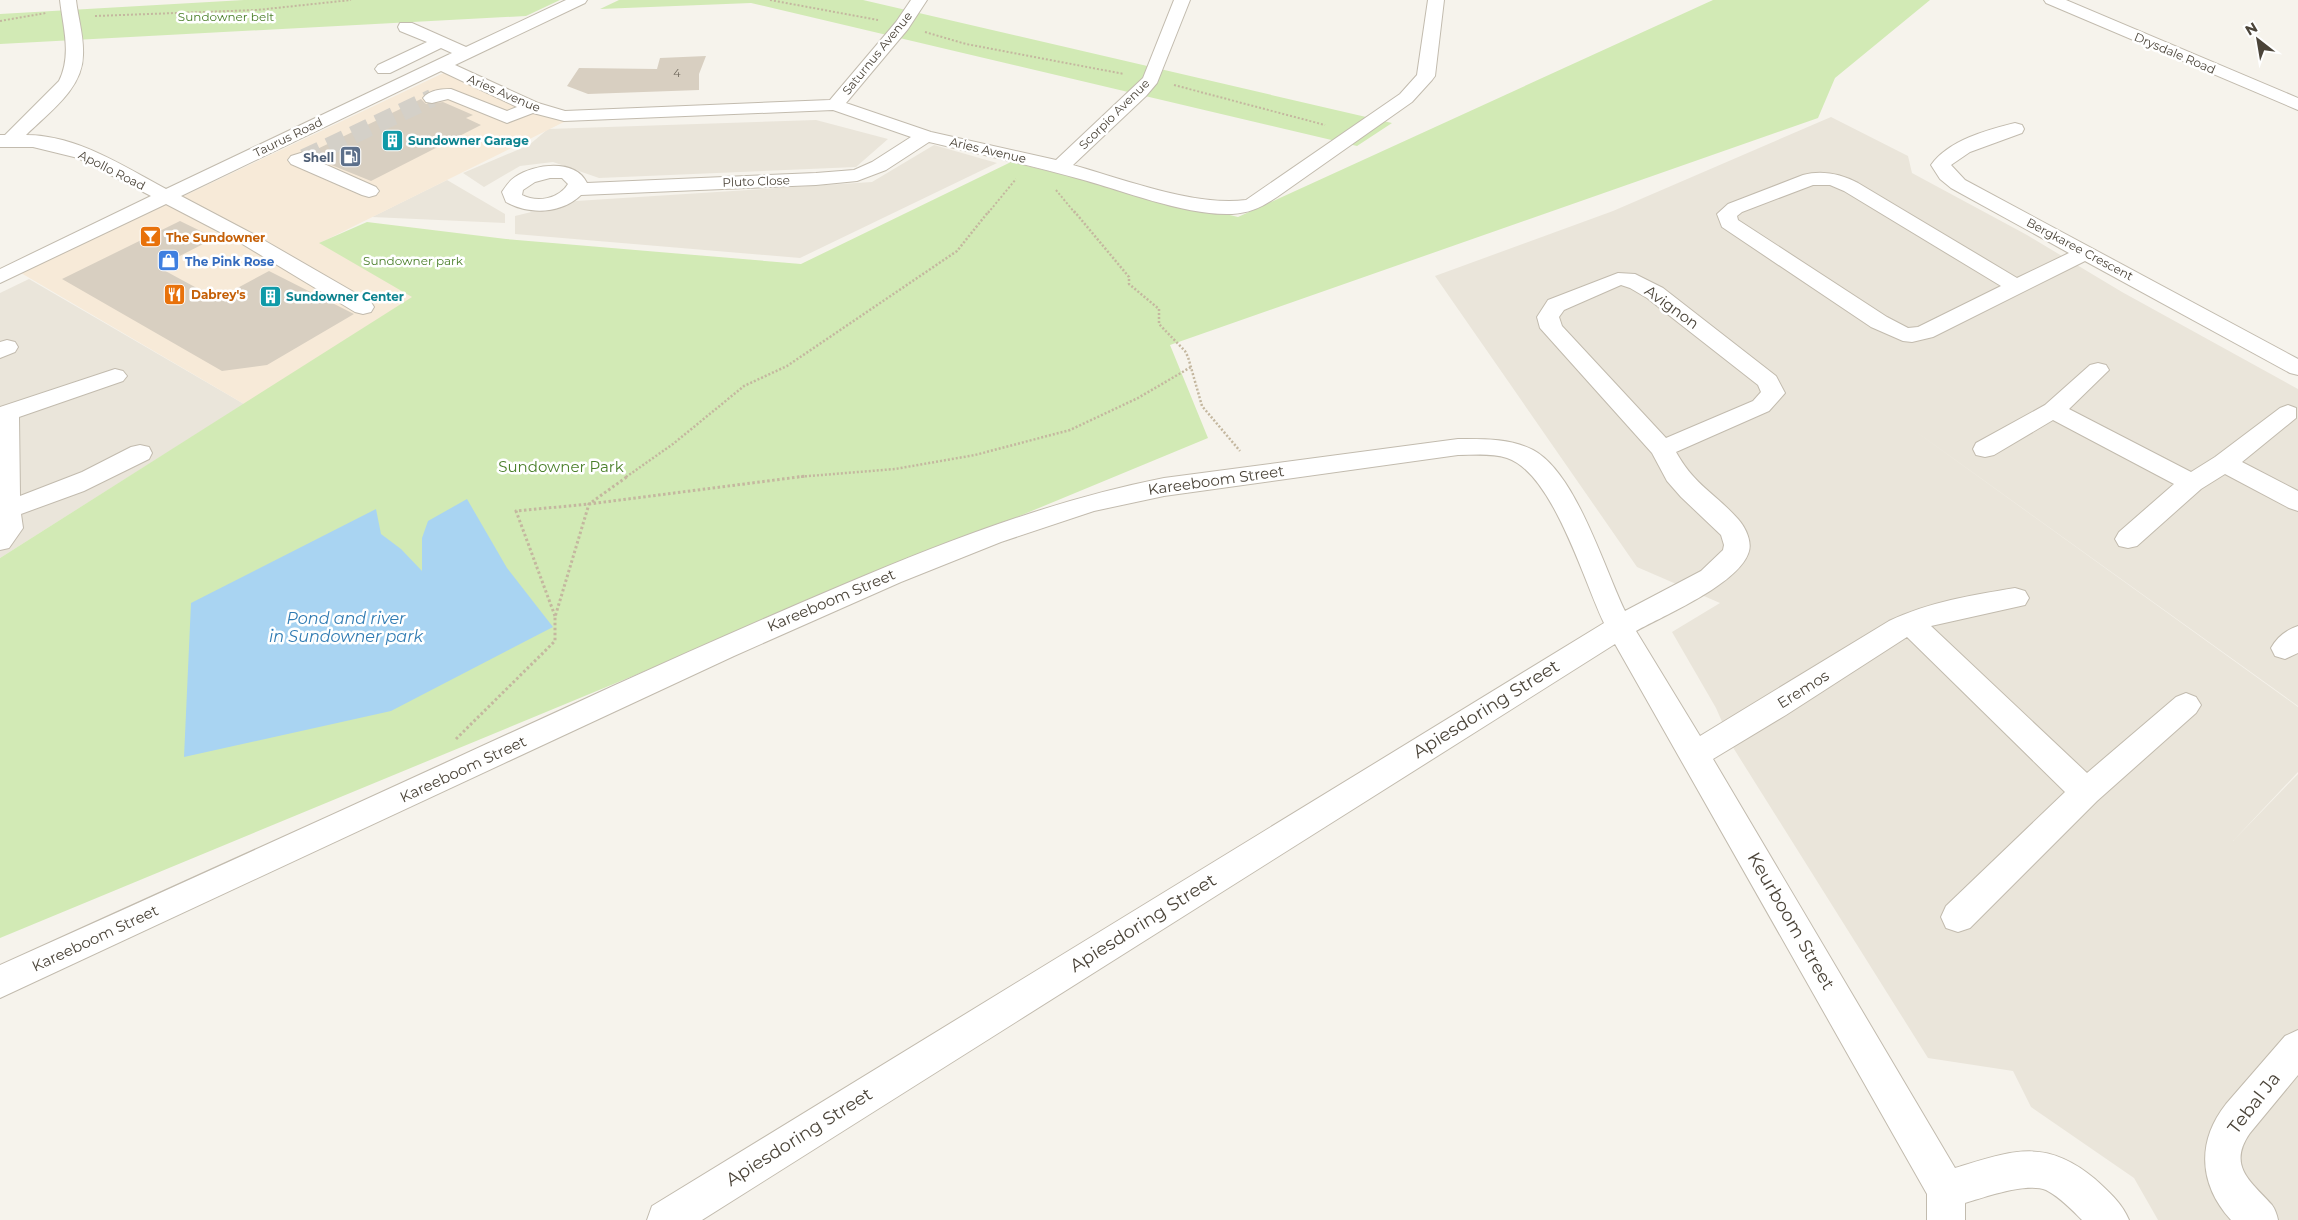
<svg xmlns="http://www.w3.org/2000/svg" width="2298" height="1220" font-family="Montserrat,sans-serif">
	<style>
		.residential { fill: #eae5da }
		.commercial { fill: #f7ead8 }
		.green { fill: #d2eab5 }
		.water { fill: #a9d4f2 }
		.building { fill: #d8cfc1 }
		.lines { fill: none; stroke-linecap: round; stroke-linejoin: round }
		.minor-tunnel { stroke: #d4d0c8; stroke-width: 18; stroke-dasharray: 18 9; stroke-linecap: butt }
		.minor-casing { stroke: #c2bbae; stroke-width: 2 }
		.path-far2 { stroke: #c4b79f; stroke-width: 2; stroke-dasharray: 2 2; stroke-linecap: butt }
		.path-far1 { stroke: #c4b79f; stroke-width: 2.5; stroke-dasharray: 2 2; stroke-linecap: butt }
		.path { stroke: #c4b79f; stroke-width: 3; stroke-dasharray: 2.5 2.5; stroke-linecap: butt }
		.minor { fill: #fff; fill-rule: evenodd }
		.labels { text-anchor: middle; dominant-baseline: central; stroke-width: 5; stroke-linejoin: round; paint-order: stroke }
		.far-number-label { font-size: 11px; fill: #6e675b }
		.far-park-label { font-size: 12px; fill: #4a7f2a; stroke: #fff }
		.far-street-label { font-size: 12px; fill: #4b4439; stroke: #fff }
		.far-culture-label { font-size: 12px; font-weight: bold; fill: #0d838f; stroke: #fff; text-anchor: start }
		.far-service-label { font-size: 12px; font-weight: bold; fill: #4e5e75; stroke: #fff; text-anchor: end }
		.far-food-label { font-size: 12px; font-weight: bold; fill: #c56008; stroke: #fff; text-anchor: start }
		.far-shop-label { font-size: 12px; font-weight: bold; fill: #366cbe; stroke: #fff; text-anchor: start }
		.street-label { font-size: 15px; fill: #4b4439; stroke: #fff }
		.park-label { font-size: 15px; fill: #4a7f2a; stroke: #fff }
		.water-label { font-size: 16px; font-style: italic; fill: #2e7ab2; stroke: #fff }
		.near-street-label { font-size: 18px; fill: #4b4439; stroke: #fff }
	</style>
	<rect width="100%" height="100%" fill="#f6f3ec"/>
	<path class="residential" d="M1831,117l77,39 4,17 115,62 95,57 176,97v317l-394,-283 394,284v65l-65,69 65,-67v446h-140l-24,-42 -103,-71 -18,-36 -85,-13 -194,-309 -18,-41 -44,-76 48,-29 -83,-36 -202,-291 178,-65z
		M816,120l72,19 -32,28 -257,11 -46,-16 -33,4 -36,21 -21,-14 66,-28 19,-16z
		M934,145l63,18 -197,95 -285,-24v-18l61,-15 296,-19z
		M447,180l58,34v9l-133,-6z
		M29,279l215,125 -244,154v-265z"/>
	<path class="commercial" d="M454,68l118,50 -252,125 93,54 -169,107 -223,-131z"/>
	<path class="green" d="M244,0h316l-34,16 -526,28v-30z
		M619,0h244l529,123 -35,23 -606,-143 -151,6z
		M1713,0h217l-95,78 -17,40 -648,227 38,93 -1208,500v-380l412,-261 -93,-54 48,-21 139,17 295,25 210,-102 227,55z"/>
	<path class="water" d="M467,499l40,69 46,59 -162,84 -207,46 7,-154 185,-94 5,25 20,15 21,22v-33l6,-17z"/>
	<path class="building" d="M706,56l-7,18v16l-111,4 -21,-8 12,-18 78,1 3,-11z
		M421,99l5,5 17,-2 30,13 -7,3 15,7 -110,56 -57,-23 -3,-6z
		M180,221l35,17 -57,29 59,32 52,-28 85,43 -87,51 -45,6 -160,-92z"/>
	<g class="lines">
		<path class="minor-tunnel" d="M304,158l128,-60"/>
		<defs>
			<path id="minor" d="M60,0h16c2,18 8,36 7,55 0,34 -35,58 -57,80 51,0 97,31 140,54l286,-136 -11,-5 -51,25h-12l-3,-4 3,-4 49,-23 -27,-11 -2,-4 2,-4h12l54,24 100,-47h21l-2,3 -130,62 83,38 27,8 265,-11 66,-78 15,-22h16l-19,29 -62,74 85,29 125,28 87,-82 31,-78h16l-33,83 -11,13 -73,69c50,14 123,42 173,35l154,-106 17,-19 11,-75h16l-9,76 -3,4 -20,22 -135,95c-15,10 -27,16 -45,17 -45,2 -108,-23 -152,-35 -50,-14 -100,-25 -151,-37l-43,28 -29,11 -41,4 -235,10c-20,19 -52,20 -75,7l-4,-10c4,-6 7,-11 13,-15 19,-13 60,-19 72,6l229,-10 38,-3 18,-8 39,-25 -78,-27 -269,11 -31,-8 -26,10 -59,-24 -16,4 -6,-1 -3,-4c6,-8 18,-9 28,-9l56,22 10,-4 -76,-36 -260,125 72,38 118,68 3,5 -3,5 -8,2 -8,-2 -116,-70 -73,-38 -166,79v-14l151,-73 -73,-38 -45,-11h-33v-12h5l54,-54c13,-26 4,-54 1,-81zM550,178h12l6,6c-9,15 -31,19 -46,11l1,-5 12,-8z
				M2044,0h22l232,98v12l-252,-107z
				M2015,123l7,2 2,4 -2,4 -52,19 -19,13 14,15 333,179v16l-8,-2 -205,-112 -152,76 -21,5 -9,-1 -32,-14 -149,-100 -5,-13 11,-10 75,-29c19,-5 38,-1 55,8l159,95 52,-25 -118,-65 -11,-9 -9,-14c18,-25 56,-35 84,-42zM1813,185h17l14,6 157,95 -83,41 -10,1 -21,-11 -149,-97 -1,-4 5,-4z
				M304,152l7,2 2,5 63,28 3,4 -3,4 -7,2 -7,-2 -71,-31 -3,-4 3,-4z
				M1618,273l17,1 28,14 113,88 9,17 -16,18 -93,41c19,34 39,41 62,67 8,9 15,24 10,35 -12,31 -83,61 -112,77l64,105 189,-115c40,-19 83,-26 126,-33l10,3 4,7 -4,7 -94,21 156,147 89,-76 10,-4 10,4 5,8 -5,8 -99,88 -127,127 -12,4 -12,-4 -5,-11 5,-11 119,-114 -158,-155 -121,78 -73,44 242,409c57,-17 90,-31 140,11 14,13 27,24 34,41h-47c-10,-10 -22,-23 -36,-30 -19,-8 -61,7 -81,13v17h-38v-26l-312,-550 -913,576h-55l5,-14 952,-583c-20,-41 -51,-150 -97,-165 -15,-5 -33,-3 -49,-3l-294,41 -70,15 -93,31 -100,40 -167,74 -734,342v-33c205,-92 409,-185 613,-279 77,-35 154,-69 232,-102 104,-44 208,-84 319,-106l294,-39c25,0 52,-1 75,11 43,23 71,118 92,161l76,-40 22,-21 1,-5 -3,-10 -40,-38 -14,-16 -15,-28 -112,-125 -3,-11 11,-17zM1621,285l9,3 17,10 111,87 3,7 -8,9 -87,37 -104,-112 -3,-9 5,-7z
				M7,340l8,2 3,5 -3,5 -15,6v-16z
				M2098,363l8,2 3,5 -40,39 122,63 24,-15 65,-49 8,-3 8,3v10l-54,44 56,29v20l-9,-3 -64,-34 -24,15 -64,57 -9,2 -9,-2 -4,-7 4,-7 55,-48 -121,-64 -59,35 -9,2 -9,-2 -3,-6 3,-6 69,-38 45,-40z
				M115,369l8,2 4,5 -4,5 -104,36 1,79 62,-24 49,-25 9,-2 9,2 3,6 -3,6 -65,32 -63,23 2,14 -14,20 -9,2v-143z
				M2298,626v27l-13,6 -10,-3 -4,-8c6,-11 15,-18 27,-22z
				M2298,1030v45l-48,58c-24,34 3,50 22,72 3,4 5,10 6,15h-47c-32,-35 -35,-78 -5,-116l59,-68z"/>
		</defs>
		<use href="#minor" class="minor-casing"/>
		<path class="path-far2" d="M770,0l108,20
			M95,16l162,-6 94,-10
			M0,21l46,-8
			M925,32l41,12 158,30
			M1174,85l151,40
			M1056,190l19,23
			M988,213l28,-34"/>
		<path class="path-far1" d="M1074,211l55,66v7l30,25v15l26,27 3,6 14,49 38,45
			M626,477l47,-33 71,-58 43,-20 170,-115 32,-40
			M797,477l98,-8 80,-14 95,-25 68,-32 53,-31"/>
		<path class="path" d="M555,616l-39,-105 73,-7 217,-28
			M456,739l99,-98v-24l34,-113 39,-28"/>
		<use href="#minor" class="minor"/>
	</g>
	<defs>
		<symbol id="building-square" viewBox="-11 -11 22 22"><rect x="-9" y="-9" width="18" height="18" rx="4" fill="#0f9aa8" stroke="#fff"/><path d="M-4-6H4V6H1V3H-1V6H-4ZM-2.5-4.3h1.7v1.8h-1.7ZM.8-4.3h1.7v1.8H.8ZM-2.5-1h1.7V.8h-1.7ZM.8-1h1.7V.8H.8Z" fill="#fff"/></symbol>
		<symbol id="fuel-square" viewBox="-11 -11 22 22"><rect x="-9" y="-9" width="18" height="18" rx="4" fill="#5c6f8a" stroke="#fff"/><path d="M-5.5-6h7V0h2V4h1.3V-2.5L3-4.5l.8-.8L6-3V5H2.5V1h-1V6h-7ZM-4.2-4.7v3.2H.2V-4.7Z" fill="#fff"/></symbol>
		<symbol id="bar-square" viewBox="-11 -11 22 22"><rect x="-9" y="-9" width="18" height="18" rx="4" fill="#e8710a" stroke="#fff"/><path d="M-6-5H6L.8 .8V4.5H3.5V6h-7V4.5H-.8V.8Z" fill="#fff"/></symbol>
		<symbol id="shop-square" viewBox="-11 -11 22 22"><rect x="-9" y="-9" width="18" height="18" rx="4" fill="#3f7fe0" stroke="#fff"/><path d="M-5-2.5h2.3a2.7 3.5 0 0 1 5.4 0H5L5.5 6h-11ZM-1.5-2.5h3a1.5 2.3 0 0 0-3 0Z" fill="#fff"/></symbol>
		<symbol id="restaurant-square" viewBox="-11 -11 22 22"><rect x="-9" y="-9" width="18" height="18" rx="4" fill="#e8710a" stroke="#fff"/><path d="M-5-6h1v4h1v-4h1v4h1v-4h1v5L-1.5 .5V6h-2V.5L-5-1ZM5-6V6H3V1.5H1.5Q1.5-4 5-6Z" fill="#fff"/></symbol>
	</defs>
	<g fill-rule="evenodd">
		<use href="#building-square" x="380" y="128" width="25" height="25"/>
		<use href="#fuel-square" x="338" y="144" width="25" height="25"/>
		<use href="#bar-square" x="138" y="224" width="25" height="25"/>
		<use href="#shop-square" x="156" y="248" width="25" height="25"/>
		<use href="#restaurant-square" x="162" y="282" width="25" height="25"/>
		<use href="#building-square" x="258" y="284" width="25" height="25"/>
	</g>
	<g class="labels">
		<g class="far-number-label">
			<text x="677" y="73">4</text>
		</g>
		<g class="far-park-label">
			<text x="226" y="16">Sundowner belt</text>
			<text x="413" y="260">Sundowner park</text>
		</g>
		<g class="far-street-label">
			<text transform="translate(877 53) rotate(-51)">Saturnus Avenue</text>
			<text transform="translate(2175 53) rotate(23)">Drysdale Road</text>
			<text transform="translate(504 93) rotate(23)">Aries Avenue</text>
			<text transform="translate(1114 114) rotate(-45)">Scorpio Avenue</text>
			<text transform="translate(288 137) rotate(-26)">Taurus Road</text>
			<text transform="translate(988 150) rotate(13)">Aries Avenue</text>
			<text transform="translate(112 170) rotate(27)">Apollo Road</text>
			<text transform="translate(756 181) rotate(-2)">Pluto Close</text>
			<text transform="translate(2080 249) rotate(28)">Bergkaree Crescent</text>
		</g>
		<g class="far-culture-label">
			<text x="408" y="140">Sundowner Garage</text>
			<text x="286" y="296">Sundowner Center</text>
		</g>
		<g class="far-service-label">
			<text x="334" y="157">Shell</text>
		</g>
		<g class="far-food-label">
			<text x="166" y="237">The Sundowner</text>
			<text x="191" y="294">Dabrey's</text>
		</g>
		<g class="far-shop-label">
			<text x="185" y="261">The Pink Rose</text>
		</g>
		<g class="street-label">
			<text transform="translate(1672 307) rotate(36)">Avignon</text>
			<text transform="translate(1216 480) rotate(-8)">Kareeboom Street</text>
			<text transform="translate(831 600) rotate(-23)">Kareeboom Street</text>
			<text transform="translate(1803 689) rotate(-32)">Eremos</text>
			<text transform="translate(463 769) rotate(-25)">Kareeboom Street</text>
			<text transform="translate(95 938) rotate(-25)">Kareeboom Street</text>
		</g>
		<g class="park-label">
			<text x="561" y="466">Sundowner Park</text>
		</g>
		<g class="water-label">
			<text x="346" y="618">Pond and river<tspan x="346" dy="18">in Sundowner park</tspan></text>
		</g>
		<g class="near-street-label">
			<text transform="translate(1486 709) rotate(-32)">Apiesdoring Street</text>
			<text transform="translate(1791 921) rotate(60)">Keurboom Street</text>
			<text transform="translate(1143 923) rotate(-32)">Apiesdoring Street</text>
			<text transform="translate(2254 1103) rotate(-52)">Tebal Ja</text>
			<text transform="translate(799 1137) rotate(-32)">Apiesdoring Street</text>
		</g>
	</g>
	<g transform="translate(2258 40) rotate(329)" stroke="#ffffff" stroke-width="4" paint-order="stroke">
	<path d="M0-4L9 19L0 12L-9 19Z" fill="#4b4439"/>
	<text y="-8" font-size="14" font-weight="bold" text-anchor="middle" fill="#4b4439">N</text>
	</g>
</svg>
